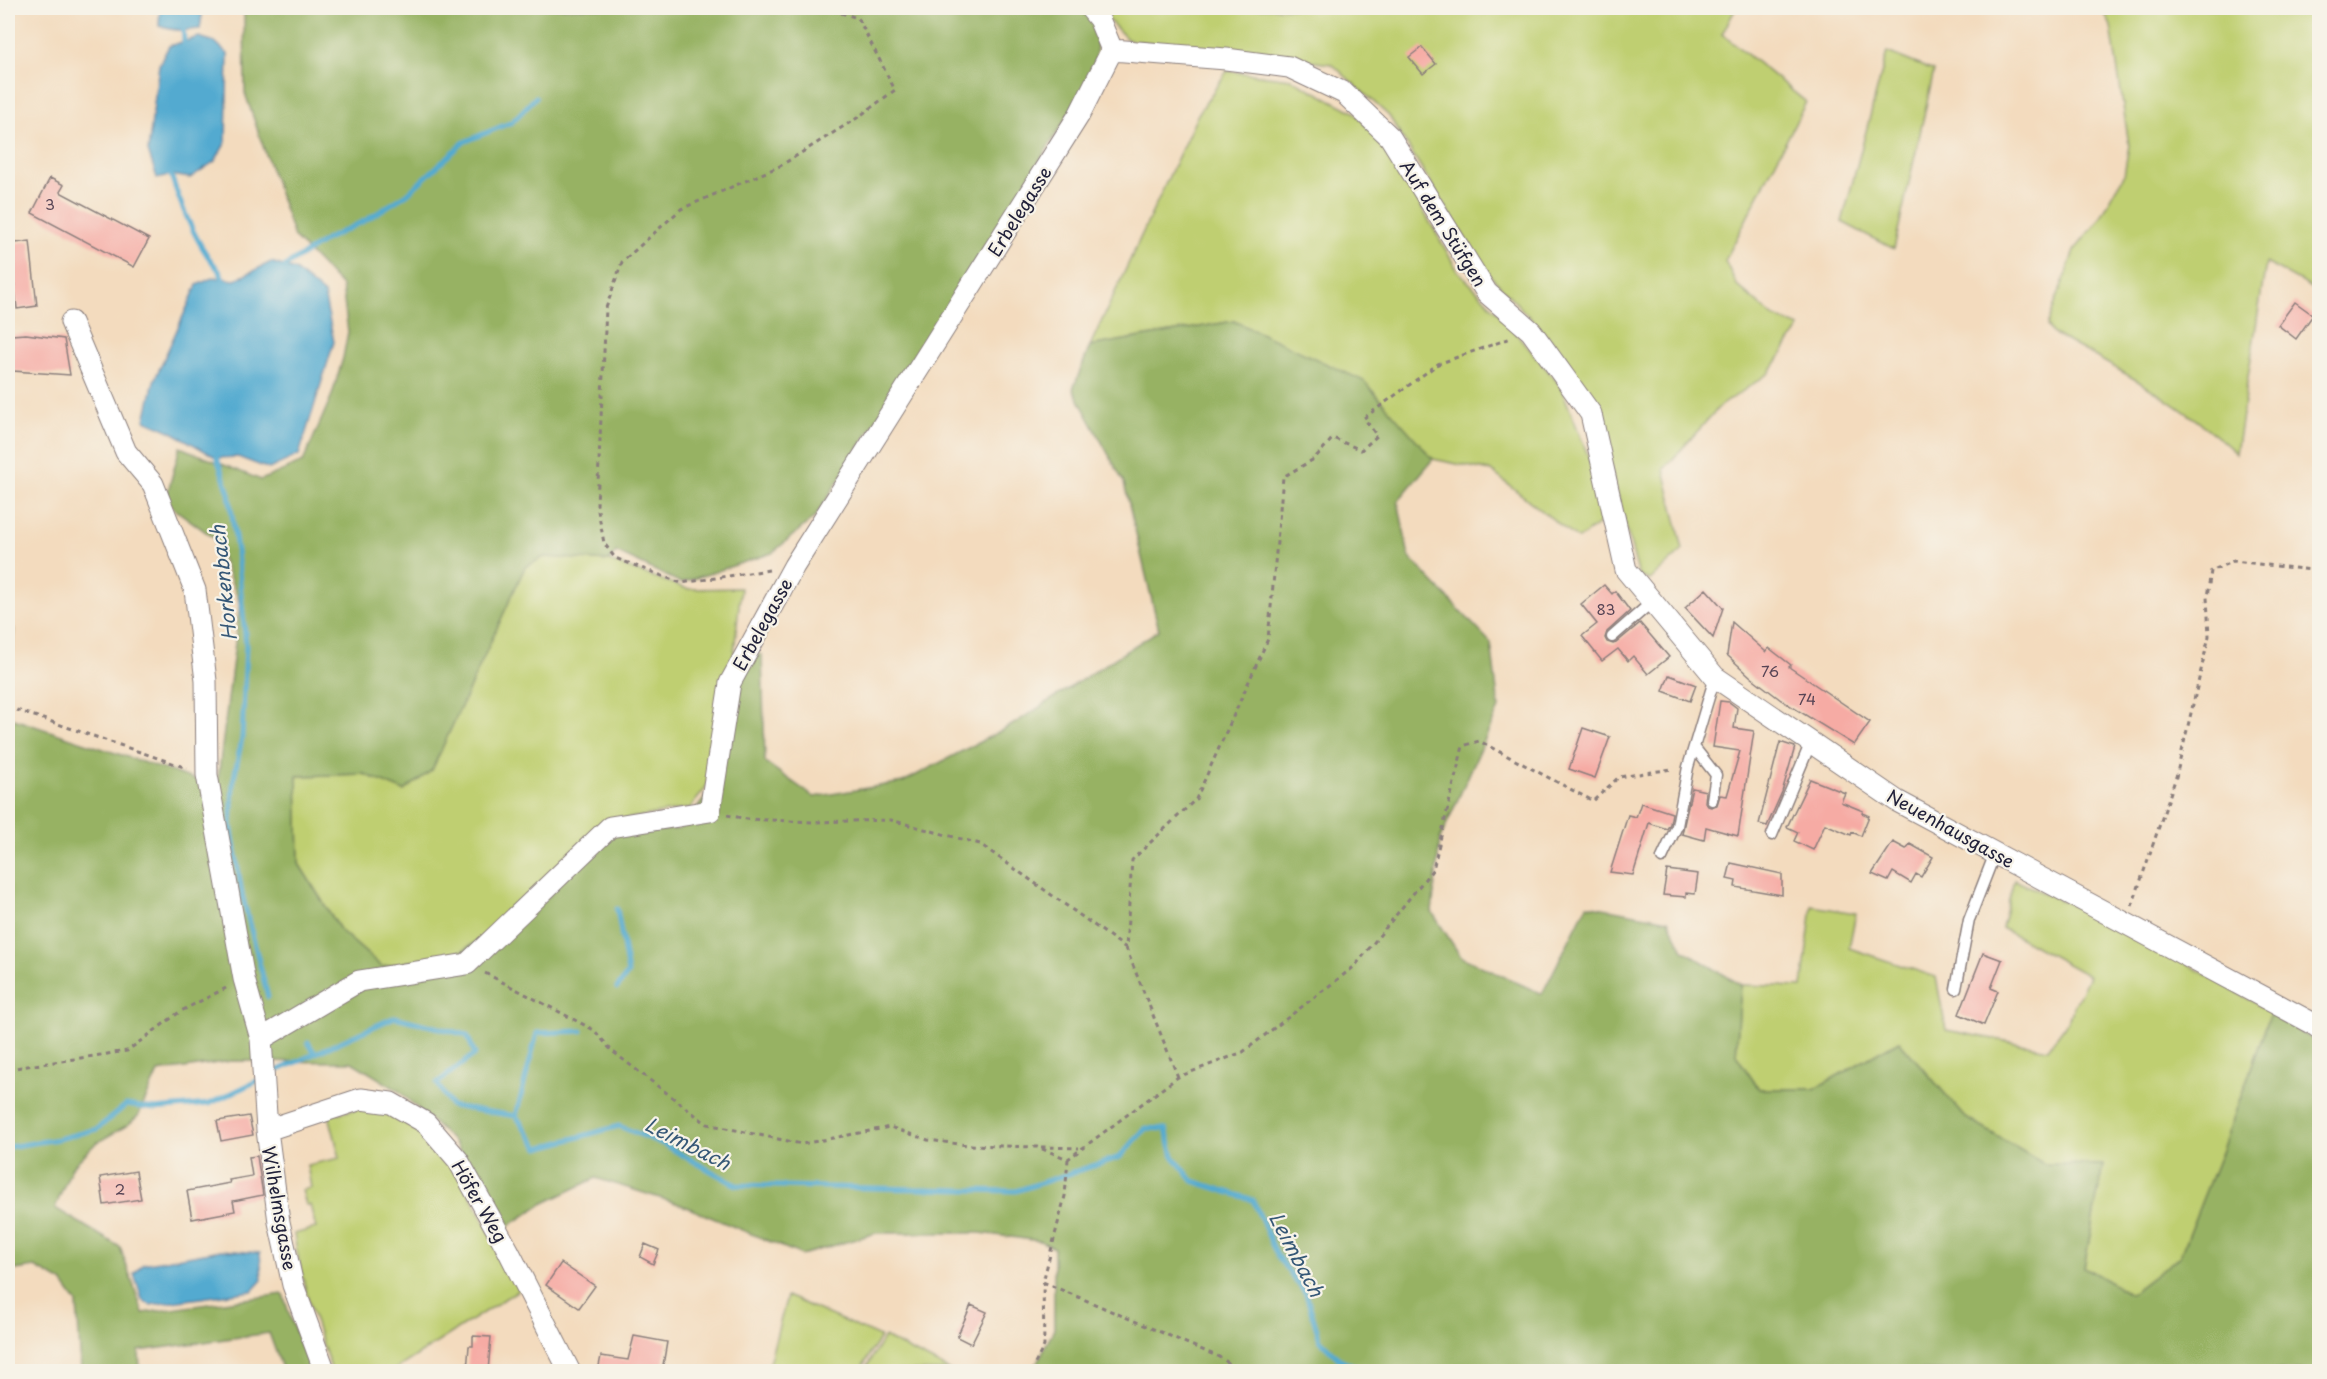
<svg xmlns="http://www.w3.org/2000/svg" width="2327" height="1379" font-family="'Playpen Sans',sans-serif">
	<style>
		.green { fill: #bfcf71; stroke: #707856; stroke-width: 1.5 }
		.forest { fill: #97b263; stroke: #5c6a4f; stroke-width: 1.5 }
		.water { fill: #53aad0; stroke: #3a6686; stroke-width: 1.5 }
		.lines { fill: none; stroke-linecap: round; stroke-linejoin: round }
		.stream { stroke: #53aad0; stroke-width: 5 }
		.building { fill: #f6aba4 }
		.lane-casing { stroke: #8a7e7c; stroke-width: 13 }
		.street-casing { stroke: #8a7e7c; stroke-width: 23 }
		.path { stroke: #8a7e7c; stroke-width: 3; stroke-dasharray: 4.5 4.5; stroke-linecap: butt }
		.lane { stroke: #fff; stroke-width: 10 }
		.street { stroke: #fff; stroke-width: 21 }
		.labels { text-anchor: middle; dominant-baseline: central; stroke-width: 4.5; stroke-linejoin: round; paint-order: stroke }
		.number-label { font-size: 15px; fill: #574455 }
		.street-label { font-size: 18px; fill: #22223b; stroke: #f7f3e8 }
		.water-label { font-size: 20px; font-style: italic; fill: #365877; stroke: #f7f3e8 }
	</style>
	<rect width="100%" height="100%" fill="#f7f3e8"/>
	<filter id="ink" filterUnits="userSpaceOnUse"><feTurbulence type="fractalNoise" baseFrequency=".0167" numOctaves="2"/><feDisplacementMap in="SourceGraphic" scale="12" xChannelSelector="R" yChannelSelector="G"/><feConvolveMatrix kernelMatrix="1 2 1 2 8 2 1 2 1" color-interpolation-filters="sRGB"/></filter>
	<filter id="wash" filterUnits="userSpaceOnUse"><feTurbulence type="fractalNoise" baseFrequency=".008" numOctaves="4" result="noise"/><feDisplacementMap in="SourceGraphic" scale="24" xChannelSelector="R" yChannelSelector="G"/><feGaussianBlur stdDeviation="1.35" result="paint"/><feColorMatrix in="noise" values="0 0 0 0 0 0 0 0 0 0 0 0 0 0 0 0 0 1.4 0 .05"/><feComposite in="paint" operator="in"/></filter>
	<g filter="url(#wash)">
		<rect width="100%" height="100%" fill="#f3dbbe"/>
		<path class="green" d="M1097,8h639l-14,26 84,68 -81,159 12,24 37,32 26,10 -31,46 -51,35 -54,61 19,81 -33,30 -11,-4 -42,-159 -33,-63 -79,-84 -96,-154 -57,-52 -204,-24z
			M2102,8h217v284l-53,-29 -30,190c-54,-50 -119,-85 -184,-120l-5,-7 27,-75 25,-31 25,-45 5,-30 -18,-119z
			M1887,52l47,19 -40,178 -52,-27z
			M1227,71l64,8 63,33 36,41 68,118 46,48 56,66 35,88 11,46 -28,20 -87,-68 -58,-12 -70,-78 -129,-60 -144,25 108,-232z
			M544,556l65,5 78,28 54,-1 -8,73 -27,127 -16,20 -82,14 -109,105 -37,24 -80,16 -41,-36 -42,-67 -2,-88 67,-2 40,17 28,-21 93,-204z
			M2014,880l109,47 148,85 -49,138 -42,106 -50,38 -46,-26 19,-103 -59,-1 -78,-46 -67,-77 -85,48h-55l-23,-34 5,-70 61,2 10,-81 44,7 -7,35 87,29 10,53 102,19 16,-22 25,-51 -87,-48z
			M368,1107l33,10 38,34 23,29 58,109 -127,82h-61c-16,-45 -31,-90 -38,-137l22,-6 -6,-23h-4l-4,-15 9,-2 -4,-23 33,-7 -11,-43z
			M787,1296l93,41 -20,34h-93z
			M884,1337l67,34h-87z"/>
		<path class="forest" d="M244,8h841l14,18 -5,48 -278,442 -44,37 -91,30 -65,-31 -7,9 -65,-4 -19,10 -93,203 -28,21 -40,-17 -67,2 2,88 42,67 41,36 80,-16 87,-55 49,-61 82,-6 33,-41 35,-135 14,2 3,107 49,35 89,-15 109,-57 147,-95 -35,-147 -51,-94 17,-43 144,-25 130,60 69,78 -35,42 11,56 82,86 8,65 -59,131 -8,73 29,45 81,37 45,-89 81,15 15,30 58,35 -5,70 23,34h55l85,-48 67,77 78,46 59,1 -19,102 46,27 50,-38 42,-106 49,-138 48,32v327h-1286l21,-42v-81l-14,-7 -60,-8h-104l-74,22 -123,-51 -83,-26 -54,26 -35,23 -53,-85 -55,-51 -47,-29 -121,-1 -73,11 -20,44 -10,9 -32,18 -24,24 -17,41 65,39 23,66 140,-19 10,32 19,45h-29l-14,-38 -130,18 1,20h-59l-4,-68 -15,-21 -27,-15 -26,4 -1,69v-623l209,70 23,-184 -26,-65 -49,-36 15,-55 81,33 42,-18 29,-67 11,-37 5,-26 -6,-46 -48,-49 -49,-144z
			M8,622l6,7 -6,64z"/>
		<path class="water" d="M160,8h43l-3,21c-15,2 -28,2 -41,-3z
			M199,37l16,5 13,12 -2,88 -11,19 -25,17 -19,-3 -14,3 -9,-27 11,-86 10,-19z
			M271,262l24,8 29,24 10,48 -35,113 -30,14 -31,-12 -21,1 -45,-26 -27,-12 9,-39 43,-96 17,-8 21,3z
			M221,1250l39,3 2,27 -10,11 -102,14 -8,-6 -8,-25 9,-10z"/>
		<g class="lines">
			<path class="stream" d="M183,24l1,17
				M171,175c9,28 20,56 36,80 5,8 17,18 16,28
				M284,267l43,-28 39,-19 41,-26 57,-52 48,-20 24,-25
				M217,452v6l12,35 8,58 9,94 -4,93 -9,45 -2,42 11,69 26,103
				M617,988l11,-15 -11,-64
				M308,1042l6,10
				M270,1074l125,-57 72,18 8,19 -38,29 14,23 65,10 23,32 80,-22 44,18 73,41 280,6 104,-34 26,-29 20,1 7,27 20,25 60,19 24,56 29,38 14,46 18,18 28,14
				M516,1116l21,-83 45,-2
				M8,1147l50,-8 39,-10 29,-24 29,4 54,-5 50,-24"/>
		</g>
		<g id="blocks">
			<path class="building" d="M1422,47l14,17 -13,10 -14,-17z
				M50,178l14,7 -4,7 89,47 -15,28 -102,-54z
				M30,241l7,65 -20,3 -3,-29 -6,1v-37z
				M2295,302l18,13 -17,24 -18,-14z
				M26,334l38,5 6,36 -57,-4 -2,-36z
				M1604,585l8,9 3,-3 15,20 -23,21 -2,6 2,4 6,2 3,-1 24,-20 29,34 -21,17 -15,-18 -5,5 -10,-12 -16,12 -20,-25 15,-12 -16,-20z
				M1706,589l17,19 -10,30 -28,-30z
				M1732,622l34,30 3,-4 22,17 -2,2 81,55 -16,23 -73,-45 -30,-23 -24,-22z
				M1669,675l27,10 -6,16 -27,-10z
				M1720,701l9,1 8,6 -3,20 20,3 -16,105 -32,-9 -2,13 -22,-6 10,-46 14,3 -1,11 3,4 3,1 6,-2 3,-10 7,1 13,-45 -27,-4z
				M1583,728l27,9 -15,41 -26,-9z
				M1780,742l15,5 -13,45 -15,34 -8,-2z
				M1810,779l35,14 -4,9 22,9 -1,2 7,3 -8,20 -9,-4 -1,3 -26,-11 -12,26 -19,-9 4,-9 -11,-5z
				M1641,803l31,10 -2,11 -3,5 -18,-6 -16,52 -23,-3 18,-57 8,2z
				M1893,842l13,7 4,-5 23,13 -12,20 -5,-3 -5,9 -18,-11 -5,9 -16,-7z
				M1731,863l51,11v21l-47,-8 1,-6 -9,-2z
				M1667,870l31,4 -3,20 -9,-1v4l-23,-2z
				M1983,953l19,7 -11,28 7,3 -14,34 -25,-11z
				M249,1116l4,19 -32,6 -4,-20z
				M257,1156l6,39 -30,6 2,10 -43,8 -5,-28 43,-8 -1,-3 23,-4 -3,-19z
				M136,1171l5,28 -37,6 -4,-28z
				M645,1244l14,6 -6,14 -13,-7z
				M561,1263l34,23 -16,22 -33,-23z
				M971,1305l16,7 -16,32 -14,-7z
				M473,1336l18,1 -3,34h-21l2,-25h4z
				M634,1336l33,6 -5,29h-64l3,-15 27,4z"/>
		</g>
	</g>
	<g filter="url(#ink)">
		<use href="#blocks" fill-opacity="0" stroke="#8a7e7c" stroke-width="1.5"/>
		<g class="lines">
			<defs>
				<path id="lane" d="M1612,637l41,-36
					M1694,747l22,28 -4,25
					M1772,835l39,-93
					M1662,858l15,-32 11,-59 27,-90
					M1956,989l13,-69 26,-67"/>
				<path id="street" d="M1112,50l114,9 63,8 55,26 46,44 97,156 44,38 60,83 35,156 89,107 182,124 415,222 8,6
					M71,322l55,130 27,32 42,106 11,91 1,94 37,204 17,60 6,91 12,92 14,63 32,87
					M261,1039l98,-58 108,-17 143,-137 100,-16 20,-128 64,-117 285,-451 33,-65 -13,-31 -9,-11
					M267,1130l94,-31 30,4 35,20 32,37 50,90 62,122"/>
			</defs>
			<use href="#lane" class="lane-casing"/>
			<use href="#street" class="street-casing"/>
			<path class="path" d="M769,570l-88,13 -66,-25 -11,-15 -7,-38 9,-197 16,-46 59,-53 99,-43 77,-48 38,-28 -37,-72 -34,-10
				M8,707l179,61
				M727,815l20,4 66,3 78,-2 89,24 146,104
				M2132,906l44,-129 33,-141 -2,-39 4,-26 22,-10 87,10
				M485,973l109,57 18,21 95,73 95,20 88,-17 38,13 39,5 70,2 31,12 110,-82 65,-25 112,-86 78,-97 30,-123 16,-5 114,60 26,-24 53,-8
				M8,1069l119,-18 54,-40 45,-23
				M1178,1077l-52,-129 6,-88 64,-61 72,-160 15,-162 31,-18 19,-21 28,12 16,-14 -13,-18 74,-54 73,-26
				M1041,1147l38,1
				M1068,1159l-3,37 -22,86 176,75 24,15
				M1031,1372l13,-26 -1,-64"/>
			<use href="#lane" class="lane"/>
			<use href="#street" class="street"/>
		</g>
	</g>
	<g class="labels">
		<g class="number-label">
			<text x="50" y="203">3</text>
			<text x="1606" y="608">83</text>
			<text x="1770" y="670">76</text>
			<text x="1807" y="698">74</text>
			<text x="120" y="1188">2</text>
		</g>
		<g class="street-label">
			<text transform="translate(1019 211) rotate(-58)">Erbelegasse</text>
			<text transform="translate(1444 223) rotate(58)">Auf dem Stüfgen</text>
			<text transform="translate(762 624) rotate(-61)">Erbelegasse</text>
			<text transform="translate(1951 828) rotate(29)">Neuenhausgasse</text>
			<text transform="translate(480 1201) rotate(60)">Höfer Weg</text>
			<text transform="translate(280 1208) rotate(80)">Wilhelmsgasse</text>
		</g>
		<g class="water-label">
			<text transform="translate(223 583) rotate(-96)">Horkenbach</text>
			<text transform="translate(688 1143) rotate(27)">Leimbach</text>
			<text transform="translate(1297 1254) rotate(62)">Leimbach</text>
		</g>
	</g>
	<rect width="2327" height="1379" fill="none" stroke="#f7f3e8" stroke-width="30"/>
</svg>
